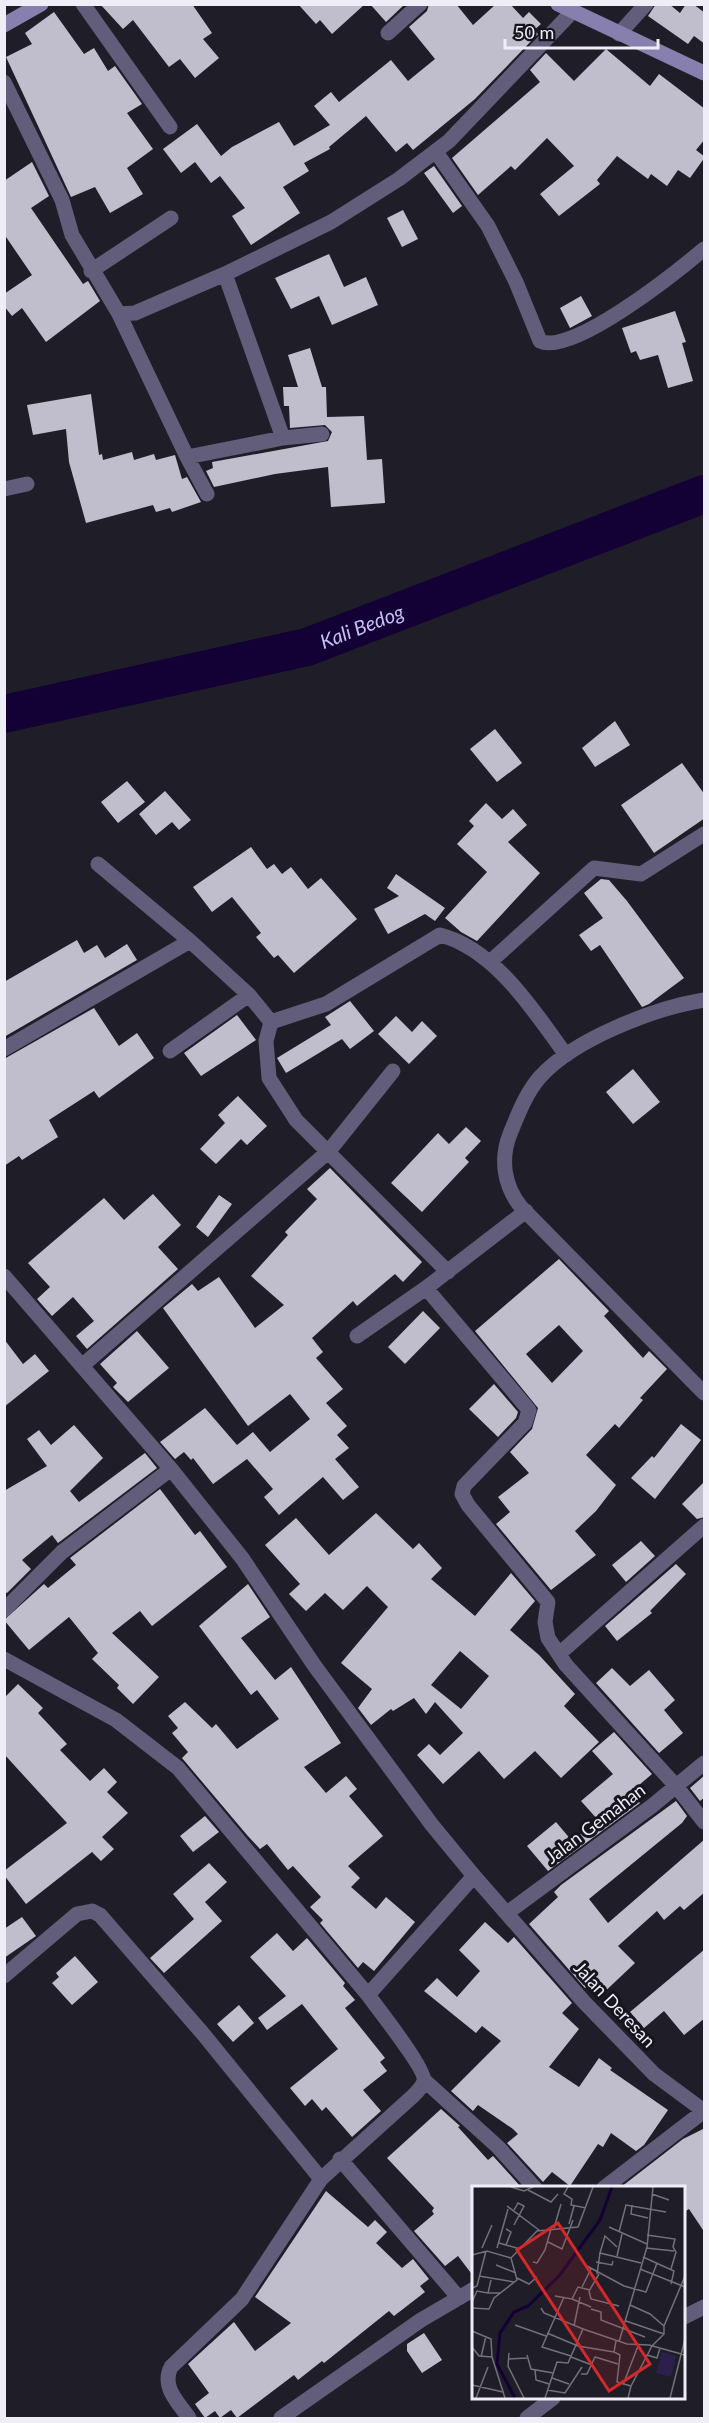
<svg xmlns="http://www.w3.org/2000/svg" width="709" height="2423" font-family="Lato,sans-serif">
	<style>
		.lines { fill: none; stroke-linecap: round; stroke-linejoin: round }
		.river { stroke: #130035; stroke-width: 38 }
		.building { fill: #c0becc; fill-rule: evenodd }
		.street { stroke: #615d7a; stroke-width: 15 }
		.secondary { stroke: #8780ae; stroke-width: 15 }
		.labels { text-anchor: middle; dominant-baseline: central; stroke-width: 6; stroke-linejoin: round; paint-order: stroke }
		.street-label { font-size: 18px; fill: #efeef6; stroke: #16151e }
		.water-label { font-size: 20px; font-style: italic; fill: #c7bff8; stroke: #16151e }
		.inset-river { fill: none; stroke: #130035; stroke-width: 3 }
		.inset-road { fill: none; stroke: #72717a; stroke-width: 1.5 }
		.view { fill: #d62828; fill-opacity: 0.15; stroke: #d62828; stroke-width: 3 }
		.inset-edge { fill: none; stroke: #efeef6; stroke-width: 3 }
	</style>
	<rect width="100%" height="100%" fill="#1f1e28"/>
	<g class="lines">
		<path class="river" id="s1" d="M4,714l303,-67 397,-153"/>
	</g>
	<path class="building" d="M100,4h92l20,29 -9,6 16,19 -24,20 -15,-19 -11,8 -36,-47 -10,9z
		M298,4h67l-33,30 -12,-14 -4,4z
		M370,4h35l-19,18z
		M429,4h27l17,21 23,-21h14l13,14 6,-6 12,12 -7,6 4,4 -63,65 -62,51 -6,-7 -11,9 -30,-36 -37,31 1,2 -26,14 5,8 -26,16 17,26 -49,32 -19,-29 13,-8 -25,-32 -9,7 -16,-21 -14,11 -18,-24 34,-25 24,32 11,-9 47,-25 15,24 36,-21 -16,-19 17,-14 8,10 52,-42 17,21 27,-22 -26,-32 18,-16z
		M656,4h13l11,9 6,-9h7l12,9v31l-11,-8 -6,8 -40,-28z
		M54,12l30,42 10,-6 14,23 7,-5 27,38 -15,9 26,36 -26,19 16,26 -33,19 -15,-26 -24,10 -65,-140 26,-13 -7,-11z
		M606,49l44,37 9,-12 46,35v30l-9,11 9,7 -15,21 -12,-8 -11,16 -16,-12 -3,5 -31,-23 -20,24 3,4 -41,32 -19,-22 34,-28 -27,-28 -32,32 -4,-4 -33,29 -26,-37 88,-76 -10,-12 16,-17 28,28z
		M32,162l17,34 -18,12 52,76 5,-3 12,20 -54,41 -24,-34 -10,8 -8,-10v-12l28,-19 -28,-41v-53z
		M434,166l28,40 -9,7 -29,-40z
		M403,210l15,29 -16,8 -15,-29z
		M329,254l15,33 22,-10 12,28 -46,20 -13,-29 -28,13 -16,-31z
		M581,296l11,20 -22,12 -10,-20z
		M675,311l11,31 -4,1 11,38 -25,7 -10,-33 -18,5 -4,-9 -5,2 -9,-25z
		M310,348l12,39h4l1,30 37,-1 3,44 15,-1 3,44 -54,4 -3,-40 -53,7 -61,13 -8,-16 7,-3 -1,-6 116,-21 4,-9 -7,-7 -35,3 -1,-22h-5l-1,-19h15l-10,-32z
		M91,394l8,61 3,-1 1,6 29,-8 2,8 20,-6 2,6 19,-5 7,24 5,-2 14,25 -29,10 -2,-4 -14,4 -3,-7 -67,18 -17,-61 -3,-33 -33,6 -6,-30z
		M615,721l15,24 -35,22 -13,-19z
		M495,729l27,34 -25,19 -27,-33z
		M682,763l23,32v23l-51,35 -33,-48z
		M127,781l18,21 -27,21 -17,-21z
		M165,791l26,29 -12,10 -7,-8 -16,13 -17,-21z
		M486,803l16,16 11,-10 14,16 -19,17 32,31 -63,68 -16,-9 -16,-14 42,-46 -30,-28 17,-18 -5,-5z
		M251,847l16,22 7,-5 8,10 9,-7 17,22 13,-11 36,41 -63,54 -16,-18 -4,3 -18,-21 5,-4 -29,-36 -20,15 -19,-25z
		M396,874l49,34 -10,13 -10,-7 -37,20 -14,-25 25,-13 -12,-8z
		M601,879l8,1 18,21 57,77 -35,26 -7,3 -42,-62 -9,6 -12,-16 24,-17 -19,-25z
		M77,940l7,13 13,-8 8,13 22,-14 10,16 -133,77v-55z
		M350,1001l24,30 -24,18 -8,-10 -56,34 -9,-15 54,-33 -6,-8z
		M94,1008l25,38 18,-13 17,25 -55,40 -5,-7 -45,29 9,17 -36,23 -3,-4 -15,10v-107z
		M237,1015l19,25 -55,36 -17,-23z
		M396,1016l16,16 10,-11 15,15 -28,28 -31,-30z
		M633,1069l27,33 -27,22 -27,-32z
		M238,1096l29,30 -20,19 -6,-6 -25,25 -16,-15 25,-26 -7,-8z
		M466,1127l15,14 -16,17 4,4 -47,50 -31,-29 47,-50 11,11z
		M330,1168l92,94 -19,20 -8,-8 -38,32 -4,-5 -41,37 11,14 -7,6 27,31 -17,14 21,23 -10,9 12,13 -14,11 24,28 -16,13 -20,-23 -44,38 -15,-18 9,-8 -26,-30 -34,25 -20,-26 -2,2 -7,-8 -9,7 -15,-17 45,-34 32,37 16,-13 17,20 40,-33 -20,-25 -42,32 -85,-118 29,-24 6,7 21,-14 36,51 29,-23 -33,-29 37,-41 -3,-3 32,-33 -10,-10z
		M153,1194l28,31 -23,22 20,22 -91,80 -11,-13 18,-15 -21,-24 -21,19 -15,-17 13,-12 -22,-24 76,-65 20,22z
		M219,1195l13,9 -24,33 -12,-10z
		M559,1259l50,52 -5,5 39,42 6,-7 18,18 -27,29 3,2 -24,28 -4,-4 -29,31 30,30 -20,26 -21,20 21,24 -45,35 -55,-66 14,-12 -12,-15 31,-24 -19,-21 22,-23 6,-21 -63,-77zM559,1325l24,26 -31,32 -26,-29z
		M423,1311l17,17 -35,36 -17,-17z
		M137,1331l32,37 -41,34 -15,-15 4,-4 -17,-19z
		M4,1339l19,25 12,-10 14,17 -45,36z
		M494,1384l24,28 -2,6 -18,19 -29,-28z
		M681,1424l20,16 -46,59 -24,-21 21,-22 2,2z
		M74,1425l29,33 -33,33 9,11 66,-49 12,15 -99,75 -6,-8 -30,25 9,9 -24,24 -3,-2v-100l43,-25 -20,-27 12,-9 12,15z
		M705,1481v36l-8,2 -15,-15z
		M160,1489l35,46 5,-4 27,36 -75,59 -12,-15 -28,22 47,44 -26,27 -16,-16 2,-3 -27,-26 6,-6 -29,-36 -40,33 -25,-30 40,-36 4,4 28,-23 -6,-7z
		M376,1513l37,36 6,-6 23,25 -11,11 44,37 36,-43 24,28 -25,29 29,25 36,39 -11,12 35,36 -38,36 -26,-27 -31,28 -25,-28 -36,33 -26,-29 12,-11 11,11 23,-22 -28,-31 -9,12 -12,-16 -21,13 -2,-2 -20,16 -13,-17 14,-19 -31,-26 47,-56 -21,-21 -24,24 -18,-17 -19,18 -17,-17 11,-10 -35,-39 31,-27 33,37zM460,1651l29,25 -28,33 -30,-24z
		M641,1541l14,15 -29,26 -14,-17z
		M676,1564l10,10 -36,37 2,2 -35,28 -12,-15z
		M248,1584l22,33 -29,21 34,42 16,-13 50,76 -37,24 22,26 20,-17 11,13 -8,7 34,40 -35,30 12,12 -9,9 25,22 10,-12 29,25 -41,49 -11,-9 -5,6 -38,-45 3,-3 -13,-13 11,-10 -28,-31 -5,4 -21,-26 -7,5 -13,-14 -65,-77 6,-6 -16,-19 6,-5 -10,-12 17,-14 27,26 4,-4 21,25 42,-30 -22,-29 -6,5 -52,-69z
		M612,1668l18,18 19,-16 26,30 -11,10 19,23 -24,20 -63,-70z
		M18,1684l25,24 -5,5 29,31 -7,6 30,31 14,-13 13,14 -10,10 21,21 -26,24 12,12 -13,12 -9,-9 -66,52 -22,-29v-4l63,-48 -63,-69v-56z
		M614,1732l38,42 -21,18 9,11 -92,68 -21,-25 29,-24 16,19 26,-21 -17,-19 32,-27 -21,-23z
		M705,1775v22l-5,4 -10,-13z
		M676,1801l11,15 -5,7 -93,76 19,24 97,-84v53l-21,18 -4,-4 -16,14 -7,-9 -39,35 17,17 -37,35 -11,-11 -2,1 -56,-64 29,-27 -4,-5 7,-7z
		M205,1816l14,16 -26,20 -13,-16z
		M209,1863l18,19 -22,20 17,19 -58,52 -14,-15 44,-39 -21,-25z
		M22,1917l14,19 -32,22v-29z
		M485,1922l23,21 6,-6 58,66 -10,10 17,16 -30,38 30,20 20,-29 13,10 -2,2 58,40 -24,35 -8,6 -25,-18 -8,14 -5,-3 -28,42 -18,-14 -9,10 -36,-39 11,-9 -5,-5 -35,-24 -5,6 -22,-20 50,-50 -19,-15 -6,7 -52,-42 13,-13 20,19 23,-26 -21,-21z
		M277,1933l16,18 14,-13 38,45 -2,3 12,14 -10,8 40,50 -5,4 7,9 -24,19 18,21 -29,26 -26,-30 -4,4 -10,-12 -7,7 -15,-18 48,-39 -36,-45 -35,26 -9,-12 28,-22 -36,-39z
		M705,1949v69l-21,17 -20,-24 -20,17 -14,-16z
		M75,1956l23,26 -26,23 -20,-22 7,-6 -3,-4z
		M239,2005l15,18 -21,19 -16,-18z
		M441,2109l19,17 -2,1 30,33 5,-4 28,31h-47v90l-16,-21 -13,10 -31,-35 20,-17 -2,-3 2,-3 -47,-50z
		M705,2128v105l-16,-24 -5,3v-25h-63l62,-48z
		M326,2191l42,36 7,-7 12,12 -11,11 26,25 11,-9 16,20 -9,7 5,6 -31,24 -5,-5 -65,52 -2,-2 -24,19 -4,-5 -57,43 -6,-8 -11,8 -5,-7 -10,7 -10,-14 14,-11 -21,-29 46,-42 21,29 36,-28 -36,-26z
		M424,2333l18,27 -20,13 -15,-22v-7z"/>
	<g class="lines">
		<path class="street" d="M83,4l87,123
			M388,33l32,-29
			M619,34l27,-30
			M4,82l58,118 10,35 47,79 16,-1 90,-39 106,-52 68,-43 50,-38 123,-129
			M436,152l52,74 28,56 24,59c31,16 138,-70 164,-92
			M91,271l80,-53
			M225,274l58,164
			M119,314l68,143 20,37
			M187,457l96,-19 39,-4
			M4,489l23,-5
			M98,864l92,77 59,54 22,27 55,-18 114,-69c55,14 94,76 126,120
			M491,961l103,-93 47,6 63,-40
			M704,1000c-49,8 -130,39 -164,77 -14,16 -22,37 -30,57 -10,25 -6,52 11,73l183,186
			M271,1022l-5,19 3,37 27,42 152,152
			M4,1049l186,-108
			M170,1051l79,-56
			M4,1276l167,193
			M426,1288l103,122 -4,13 -61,63 -2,8 6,11 80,97 -3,20 3,16 18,27 110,121 28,36
			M357,1336l69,-48 100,-77
			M83,1365l246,-214 64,-80
			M4,1610l58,-58 109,-83 71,89 72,107 118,160 42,51 110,126 70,72 50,37
			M559,1654l145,-128
			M4,1659l112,61 62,48 190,227
			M507,1913l145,-107 52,-43
			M4,1976l73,-62 15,-3 8,4 104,120 117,144
			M424,2080l74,67 37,41
			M340,2159l119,139
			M604,2188l100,-77
			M684,2317l20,-10
			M189,2418c-11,-16 -28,-31 -18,-51l71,-68 79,-120 92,-83c4,-4 10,-10 11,-15 2,-11 -47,-74 -56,-86l106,-119
			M281,2418l140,-98 53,-31
			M527,2418l26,-20"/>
		<path class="secondary" d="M558,4l146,69
			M4,25l37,-21"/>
	</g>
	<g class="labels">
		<g class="street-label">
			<text transform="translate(595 1823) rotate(-37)">Jalan Gemahan</text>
			<text transform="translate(615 2004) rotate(47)">Jalan Deresan</text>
		</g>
		<g class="water-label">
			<text stroke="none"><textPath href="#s1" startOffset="369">Kali Bedog</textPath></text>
		</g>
	</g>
	<g transform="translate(472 2186)">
		<rect width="213" height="213" fill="#1f1e28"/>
		<path d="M190,166l14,4 -5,21 -15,-4z" fill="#2b204d"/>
		<path class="inset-river" d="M43,212l-18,-34 3,-31 14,-21 14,-6 31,-30 41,-56 12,-33"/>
		<path class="inset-road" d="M39,1l13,4 9,-4M96,1l-4,7 8,5 -1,6 15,3M56,4l23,12 7,-8M180,8l17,6M160,19l-1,9 17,4M35,20l32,24M97,38l5,-18M42,39l10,-19 -6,-3 -4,7M137,41l38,17M82,42l7,-24M34,43l5,3 -5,13M147,46l7,-27 40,7M175,49l28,4 -2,8 3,5 -5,17M76,56l14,7 11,-29M27,57l21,6M10,62l10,-23M25,62l11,-39M174,62l28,3M128,67l5,-17 12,11M0,69l15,-4 24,7 26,-27 41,-4 15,-40M145,70l5,-22M171,71l31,14 -3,13M61,76l4,1 8,-13 6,-21M124,76l16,3 1,-4M24,79l20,8M115,80l37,20 22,6 11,-29M168,83l45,18M125,88l3,-21 41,10M127,88l-10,17 2,8 28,7M7,90l35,6M45,92l12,6 8,-7M19,94l-3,13h13M110,101l9,-18M0,102l5,-2 9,-35M83,110l17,3 6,-12 12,3M92,111l-22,50 29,9M100,113l19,8M0,116l5,-11 11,2M158,119l20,9 14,12 21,-50M0,122l17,1 5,-11 23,-18 -6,-22M69,122l3,5 39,16M119,123l10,3v8l44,17M154,135l38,13M43,139l31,11M102,140l6,-29M0,145l19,8 1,18 13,41M75,147l31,13 36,6M144,155l-2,11 6,3 -3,27 14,4 -3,12M147,156l28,-95 6,-60M0,161l7,9 13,1M37,167l-1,13 16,32M55,169l4,14 22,4M175,169l10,3 3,-10M9,171l5,-21M99,171l21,8M36,173l19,-1M63,184l1,10 13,4M109,188h6l8,-17 23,7M80,192l17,6M0,199l31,7M151,199l15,-39M159,200l21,-40 12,-12v-8M75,204l18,3 17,-26M4,212l12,-31M73,212l12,-36 11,1 15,-34 44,15 22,1 36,10M198,212l15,-59"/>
		<path class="view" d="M86,37l92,141 -41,27 -92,-141z"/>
		<rect width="213" height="213" class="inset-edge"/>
	</g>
	<rect width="709" height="2423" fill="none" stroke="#efeef6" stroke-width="12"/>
	<path d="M505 39v9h153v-9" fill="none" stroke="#efeef6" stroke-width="3"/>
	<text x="514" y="39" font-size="18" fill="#efeef6" stroke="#16151e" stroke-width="4.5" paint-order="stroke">50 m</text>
</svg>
